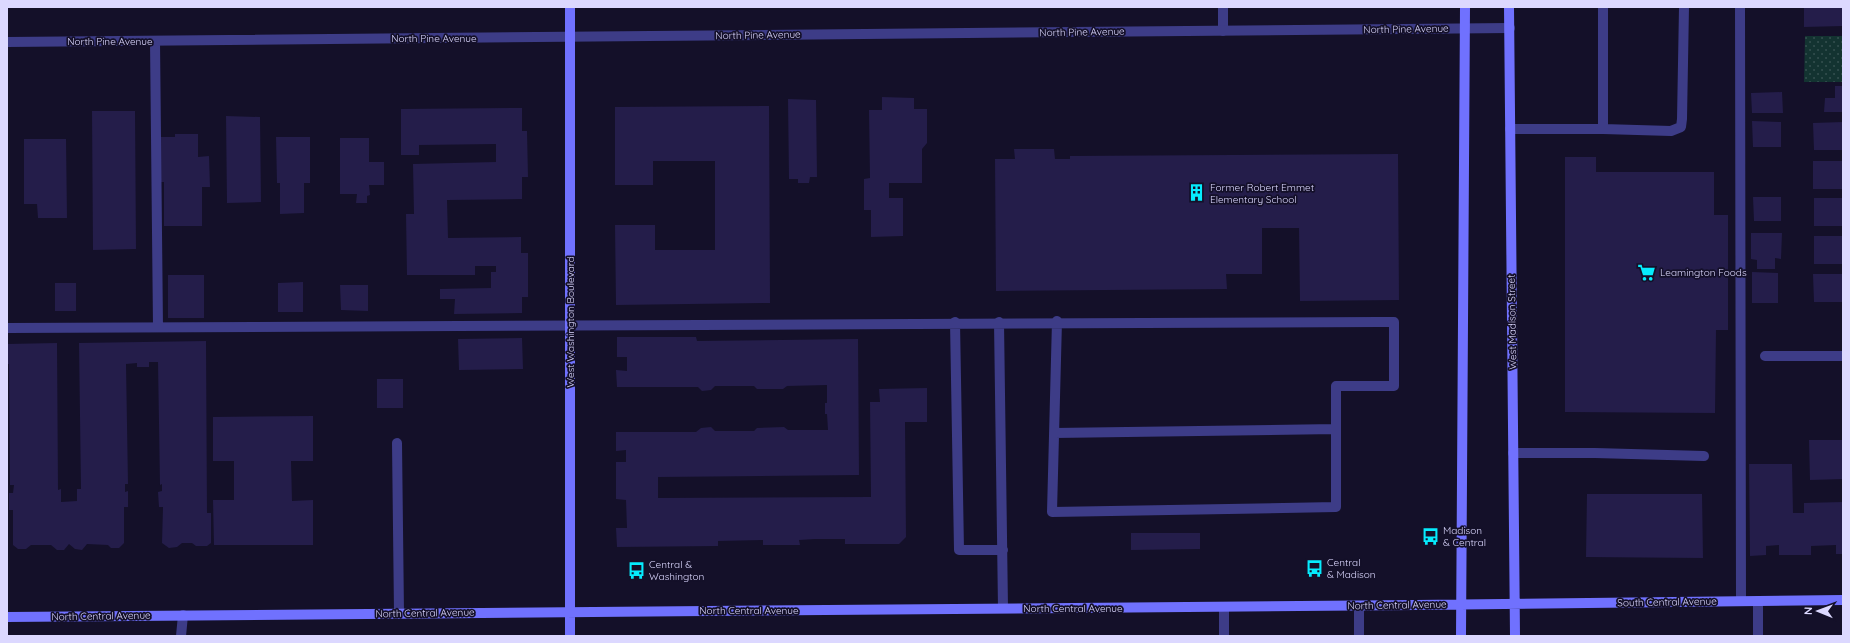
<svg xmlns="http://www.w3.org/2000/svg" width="1850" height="643" font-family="Quicksand,sans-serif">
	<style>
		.grass { fill: url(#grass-dots) }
		.building { fill: #241d4a }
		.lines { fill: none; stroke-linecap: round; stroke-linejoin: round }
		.lane { stroke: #3d3c87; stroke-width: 10 }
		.street { stroke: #3d3c87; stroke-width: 10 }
		.secondary { stroke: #7071fe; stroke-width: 10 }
		.labels { text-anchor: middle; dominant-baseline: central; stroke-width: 3.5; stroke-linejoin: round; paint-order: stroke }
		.street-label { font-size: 10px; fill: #dcd8ff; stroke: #141029 }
		.poi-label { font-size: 10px; fill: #dcd8ff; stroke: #141029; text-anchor: start }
	</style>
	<defs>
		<pattern id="grass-dots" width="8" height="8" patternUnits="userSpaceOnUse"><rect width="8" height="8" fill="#133331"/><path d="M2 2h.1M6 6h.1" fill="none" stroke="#355050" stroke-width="1.8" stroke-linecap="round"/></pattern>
	</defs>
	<rect width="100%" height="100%" fill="#141029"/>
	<path class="grass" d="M1805,36h38v46h-39z"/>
	<path class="building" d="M1804,7h39v19l-39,1z
		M1835,86h8v26h-19l1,-14h10z
		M1782,92l1,21h-31l-1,-20z
		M882,97l32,1v11h13v34l-5,6v34h-33v15h14v38l-32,1v-27h-7v-31l6,-1 -1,-68h13z
		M788,99l28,1 1,77h-7l-1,6h-11v-4h-9z
		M769,106l1,197 -154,2 -1,-80h40v25h60v-89h-62v24h-38v-78z
		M522,108v23h5l1,46h-6v22l-75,1 1,38 73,-1v16h7v44h-6v16l-68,1 1,-15h-15v-10l51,-1v-16h5v-6h-21v9h-68l-1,-61h8l-1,-50 83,-2v-18l-77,1v10h-18v-46z
		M92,111h43l1,138 -43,1z
		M226,116l34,1 1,85 -34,1z
		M1752,121l29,1v25h-28z
		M1843,122v28h-29l-1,-27z
		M175,134h23v23l11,-1 1,31h-8v39h-38v-44h-6v-45h17z
		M276,137h34v46h-6v30l-24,1v-31h-3z
		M340,138h29v24h15v23h-15l1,10 -3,1v7h-11l1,-9h-17z
		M24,139h42l1,79h-29l-1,-14h-13z
		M1014,149h40l1,10h15v-3l328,-2 1,146 -99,1 -1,-73h-37v46h-36l1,15 -231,2 -1,-132h20z
		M1565,157h31v15h118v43h14v115h-12l-1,83 -150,-1z
		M1813,161h30v28h-30z
		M1753,197h28v24h-27z
		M1814,198h29v28h-29z
		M1751,233h31l-1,26 -6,-1v11h-18v-9l-6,-1z
		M1814,236h29v28h-29z
		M1752,272l26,1v30h-26z
		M1813,274h30v28h-29z
		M168,275h36v43h-36z
		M303,282v30h-25v-29z
		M55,283h21v28h-21z
		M340,285h28v26l-27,-1z
		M617,337h79l1,4 161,-2 1,136 -201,2v21l213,-1 -1,-95h10l-1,-13 48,-1v34h-22l1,115 -7,7h-54v-5h-30l-16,1 1,5h-37v-5l-45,1v5l-101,1 -1,-19h11l-1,-28 -10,-1v-37h10v-12l-10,1v-19h80l5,-4 10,-1 4,4h39l3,-3 27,-1 4,3h40l-1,-16h-2v-11h2v-18l-40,1 -4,3h-26l-3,-3h-39l-4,4 -9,1 -4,-4h-81l-1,-17 11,1v-14h-10z
		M522,338l1,31 -64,1 -1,-31z
		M206,341l1,172h4v30l-4,3h-11l-4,-3h-10l-5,4 -8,1 -7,-5 1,-36h-4l-1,-15 4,-1v-7l-2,1 -2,-123h-9v5h-12v-4l-11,1 2,120h-3v8l3,-1v16h-4v36l-5,5h-8l-3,-3 -21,-1 -5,6 -7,-1 -6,-5 -5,6h-7l-6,-5h-20l-5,4h-8l-5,-4v-35h-4v-17h4l1,-8h-4l-1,-121h-2v-20l50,-1 1,147 3,-1v13l16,-1v-12h4l-2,-146z
		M377,379h26v29h-26z
		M313,416v45h-22l1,40 21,-1v45h-99l-1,-45h21v-39h-21v-44z
		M1809,440h34v39l-33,1z
		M1749,464h43l1,49h11v-10l39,-1v52h-7v-9l-25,1v9h-32v-10l-13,1v9l-16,1z
		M1587,494h115l1,64 -117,-1z
		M1131,533h69v16l-69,1z"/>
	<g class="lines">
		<path class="lane" d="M1603,7v122
			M1740,7l1,594
			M1223,31v-24
			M155,41l3,286
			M1510,129h93l68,2 10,-4 1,-8 2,-112
			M955,322l4,228h44
			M999,322l4,286
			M7,328c463,-2 925,-7 1387,-6v64h-58v121l-284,5 5,-191
			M1765,356h78
			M1054,433l282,-4
			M397,443l2,170
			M1513,453h82l109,3
			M1758,601v35
			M1359,606v30
			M1224,607v29
			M181,636l2,-21"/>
		<path class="street" d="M7,42l1503,-14"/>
		<path class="secondary" d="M1509,7l6,629
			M7,617l1409,-12 427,-5
			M570,636v-629
			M1461,636l4,-629"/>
	</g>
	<defs>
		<symbol id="building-bare" viewBox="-9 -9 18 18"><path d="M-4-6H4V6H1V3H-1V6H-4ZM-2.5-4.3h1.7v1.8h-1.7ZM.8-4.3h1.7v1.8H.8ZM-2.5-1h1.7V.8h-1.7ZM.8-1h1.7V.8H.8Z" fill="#06ebfd" stroke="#141029" stroke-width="2.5" paint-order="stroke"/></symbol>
		<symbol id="supermarket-bare" viewBox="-9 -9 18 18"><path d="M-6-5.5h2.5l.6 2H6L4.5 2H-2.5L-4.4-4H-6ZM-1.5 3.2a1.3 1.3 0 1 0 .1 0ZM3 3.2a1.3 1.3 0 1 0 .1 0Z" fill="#06ebfd" stroke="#141029" stroke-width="2.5" paint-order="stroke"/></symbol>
		<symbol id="bus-bare" viewBox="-9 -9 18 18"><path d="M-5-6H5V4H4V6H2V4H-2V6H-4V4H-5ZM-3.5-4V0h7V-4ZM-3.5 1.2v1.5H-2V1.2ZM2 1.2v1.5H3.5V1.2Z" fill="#06ebfd" stroke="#141029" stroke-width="2.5" paint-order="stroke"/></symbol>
	</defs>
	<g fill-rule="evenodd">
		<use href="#building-bare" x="1184" y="180" width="25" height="25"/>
		<use href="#supermarket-bare" x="1634" y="260" width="25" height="25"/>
		<use href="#bus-bare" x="1418" y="524" width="25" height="25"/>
		<use href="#bus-bare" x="1302" y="556" width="25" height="25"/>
		<use href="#bus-bare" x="624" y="558" width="25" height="25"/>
	</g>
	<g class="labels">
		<g class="street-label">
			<text transform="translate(1406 29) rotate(-1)">North Pine Avenue</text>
			<text transform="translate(1082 32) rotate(-1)">North Pine Avenue</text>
			<text transform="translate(758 35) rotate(-1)">North Pine Avenue</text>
			<text x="434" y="38">North Pine Avenue</text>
			<text x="110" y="41">North Pine Avenue</text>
			<text transform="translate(570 322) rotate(-90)">West Washington Boulevard</text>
			<text transform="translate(1512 322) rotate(-91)">West Madison Street</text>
			<text transform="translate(1667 602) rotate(-1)">South Central Avenue</text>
			<text transform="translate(1397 605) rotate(-1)">North Central Avenue</text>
			<text x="1073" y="608">North Central Avenue</text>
			<text x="749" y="610">North Central Avenue</text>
			<text transform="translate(425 613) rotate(-1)">North Central Avenue</text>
			<text transform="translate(101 616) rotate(-1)">North Central Avenue</text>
		</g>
		<g class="poi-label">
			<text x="1210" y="187">Former Robert Emmet<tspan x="1210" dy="12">Elementary School</tspan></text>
			<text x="1660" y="272">Leamington Foods</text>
			<text x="1443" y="530">Madison<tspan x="1443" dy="12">&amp; Central</tspan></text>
			<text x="1327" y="562">Central<tspan x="1327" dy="12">&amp; Madison</tspan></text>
			<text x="649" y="564">Central &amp;<tspan x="649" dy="12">Washington</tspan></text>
		</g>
	</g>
	<rect width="1850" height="643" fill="none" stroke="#dcd8ff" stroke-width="16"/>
	<g transform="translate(1818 611) rotate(271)" stroke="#141029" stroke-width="3" paint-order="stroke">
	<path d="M0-3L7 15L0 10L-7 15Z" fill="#dcd8ff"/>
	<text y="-6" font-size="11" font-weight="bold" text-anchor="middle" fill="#dcd8ff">N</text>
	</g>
</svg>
